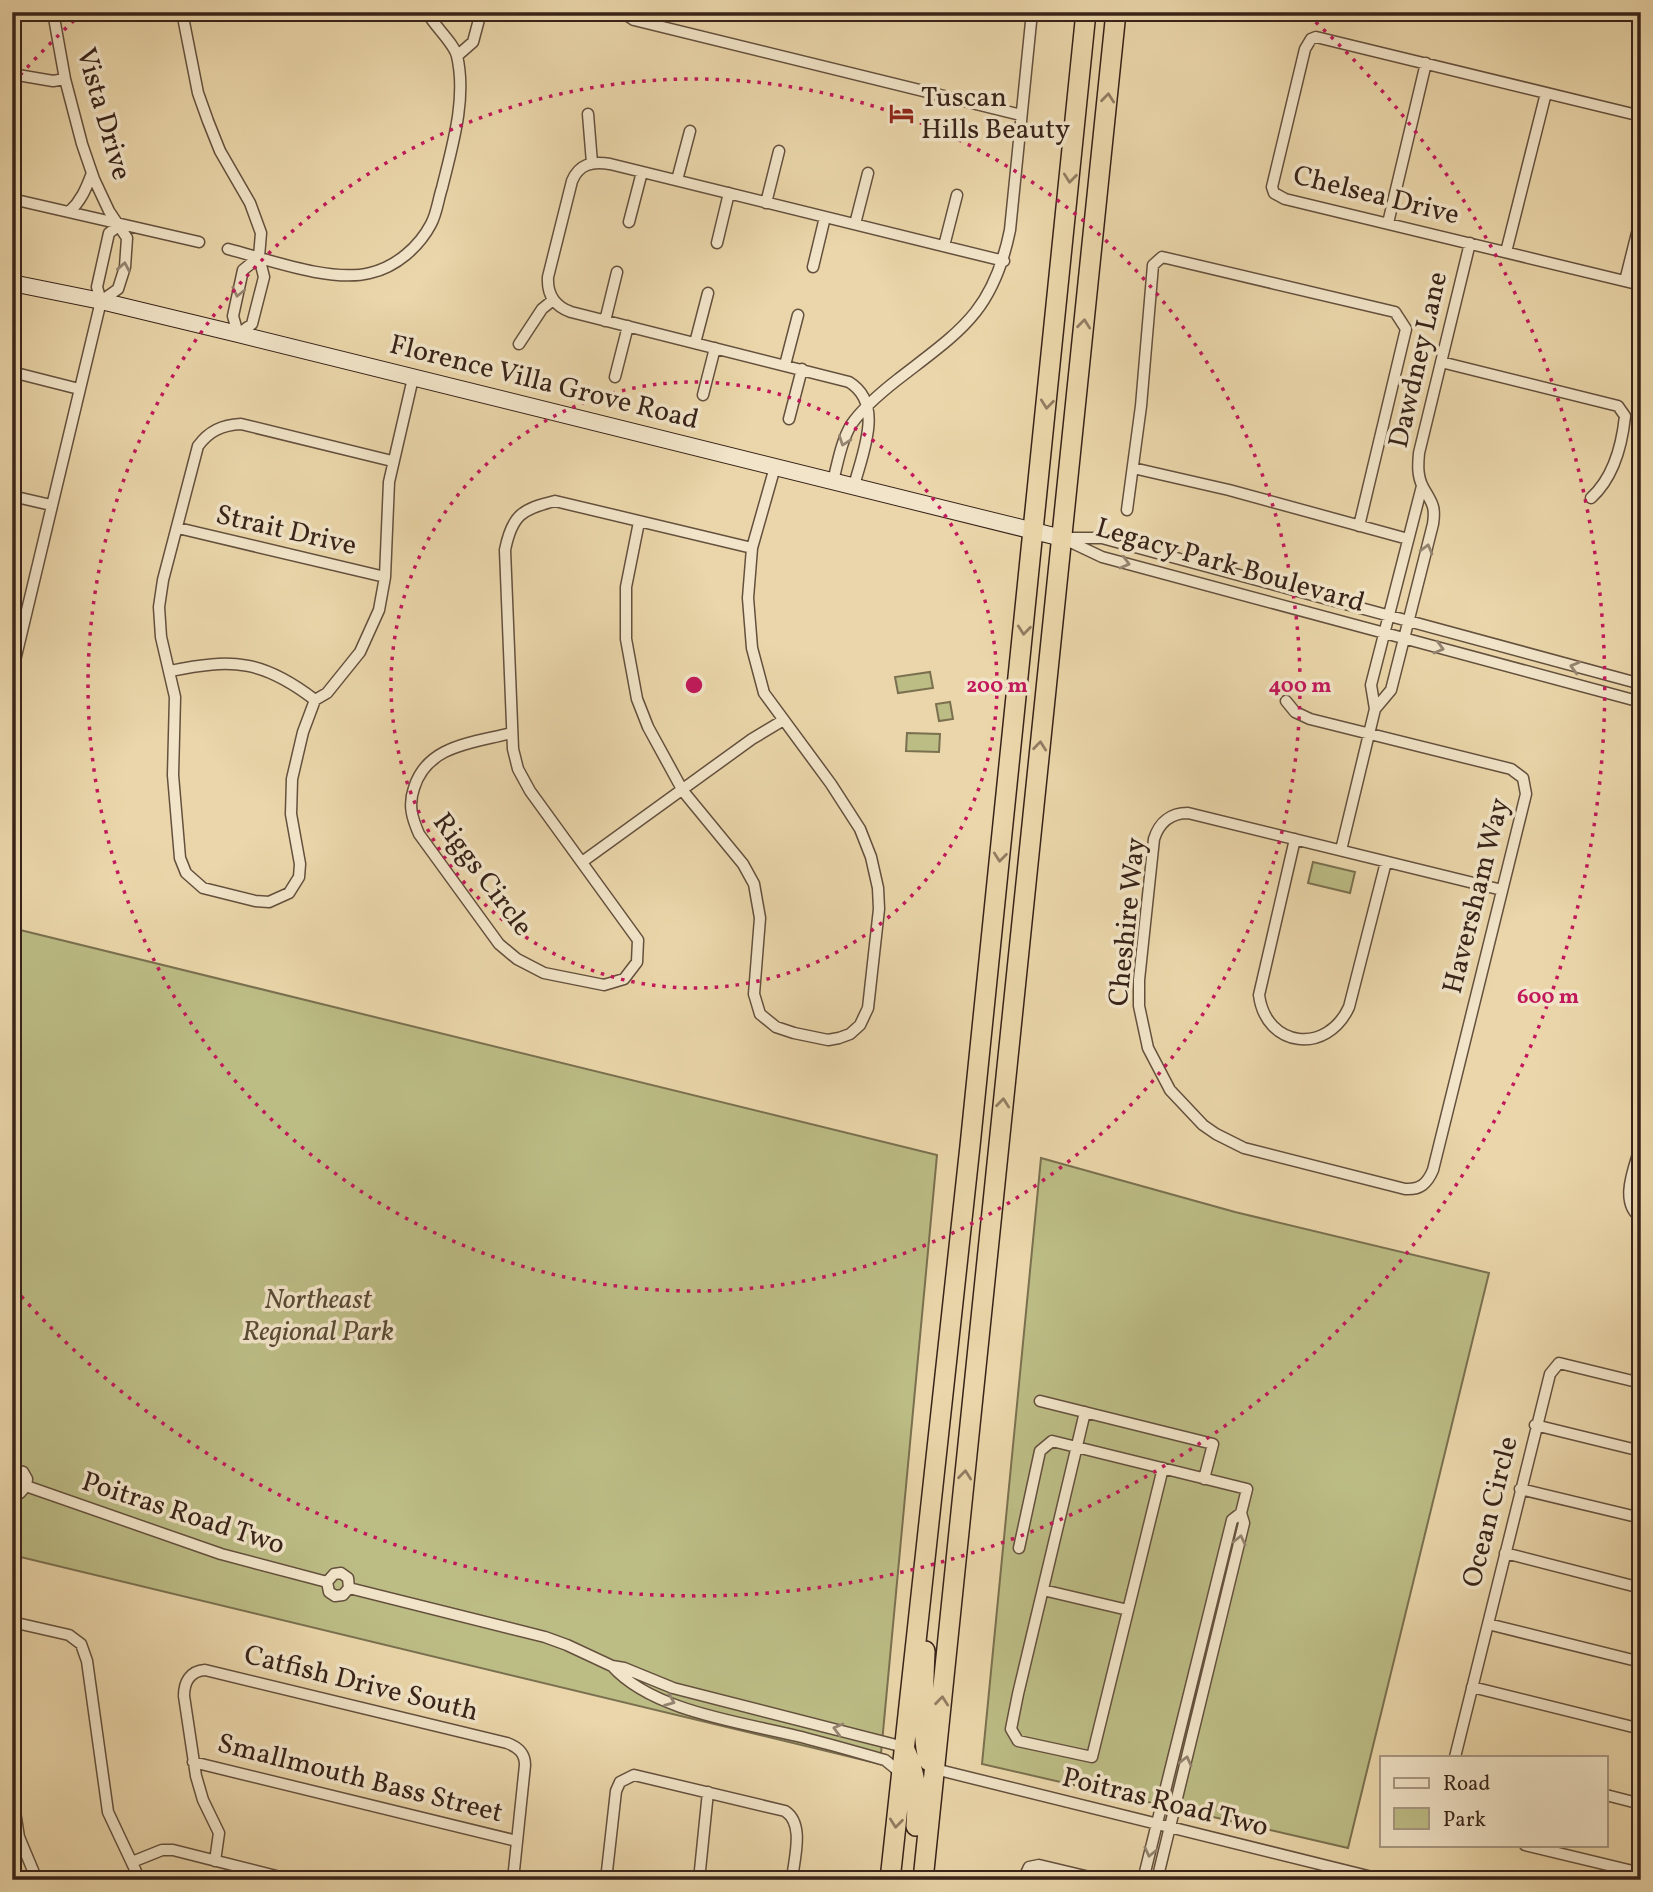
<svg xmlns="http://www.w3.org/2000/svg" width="1653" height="1892" font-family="Vollkorn,serif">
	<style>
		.green { fill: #bcbc85; stroke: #7a704f; stroke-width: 2 }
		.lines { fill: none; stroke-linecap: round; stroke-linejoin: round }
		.street-casing { stroke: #64503d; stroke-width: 13 }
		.secondary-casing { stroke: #382319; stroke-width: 18 }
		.highway-casing { stroke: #382319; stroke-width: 22 }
		.street { stroke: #f1e4c8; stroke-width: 10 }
		.secondary { stroke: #f1e4c8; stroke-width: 16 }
		.highway { stroke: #ead6aa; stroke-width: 19 }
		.oneway { stroke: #917c62 }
		.oneway2 { stroke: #948470 }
		.ring { fill: none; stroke: #c2185b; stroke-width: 3.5; stroke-dasharray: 3.5 7 }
		.labels { text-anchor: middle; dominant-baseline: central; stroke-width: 7; stroke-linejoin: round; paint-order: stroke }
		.poi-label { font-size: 28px; fill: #382319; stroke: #f1e4c8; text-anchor: start }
		.street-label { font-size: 28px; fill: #382319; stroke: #f1e4c8 }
		.park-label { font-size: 28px; font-style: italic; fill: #594934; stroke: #f1e4c8 }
		.centre { fill: #c2185b; stroke: #f1e4c8; stroke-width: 3.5 }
		.ring-label { font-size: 21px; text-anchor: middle; font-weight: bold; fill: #c2185b; stroke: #f1e4c8; stroke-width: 7; stroke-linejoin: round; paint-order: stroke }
	</style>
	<rect width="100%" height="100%" fill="#ead6aa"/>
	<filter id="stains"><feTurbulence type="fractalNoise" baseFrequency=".00286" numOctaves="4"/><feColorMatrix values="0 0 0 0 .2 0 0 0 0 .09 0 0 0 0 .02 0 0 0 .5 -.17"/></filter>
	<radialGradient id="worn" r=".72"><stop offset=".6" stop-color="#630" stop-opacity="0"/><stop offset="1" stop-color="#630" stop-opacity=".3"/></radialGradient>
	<path class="green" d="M930,672l3,16 -35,5 -3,-16z
		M950,702l3,17 -14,2 -3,-17z
		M907,733l33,1 -1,18 -33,-1z
		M1313,862l42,10 -5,21 -42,-10z
		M12,928l925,227 -57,609 -868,-209z
		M1041,1158l194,54 254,61 -141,575 -366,-84z"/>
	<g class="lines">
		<defs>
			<path id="street" d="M53,12l12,67 17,65 12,35 15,32 18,27 -2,29 -7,22 -17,12
				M182,12l16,81 10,28 12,30 30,52 11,30 -2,24 5,20 -12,47 -14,10 -5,-18 10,-46 16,-13
				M622,12l12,8 387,95
				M457,56l16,-14 8,-30
				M12,74l41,7 12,-2
				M588,114l4,49
				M1641,116l-325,-79 -5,2 -6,10 -33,138 2,6 11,6 356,86
				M677,180l13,-49
				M12,199l187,43
				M766,203l13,-52
				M69,212c12,-11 17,-23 23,-39
				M629,222l13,-50
				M1388,223l38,-160
				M855,224l13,-51
				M717,243l12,-50
				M944,246l13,-51
				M228,249c39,10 103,34 142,24 26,-6 49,-26 61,-49 6,-11 7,-24 11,-36 10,-41 25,-89 15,-132 -3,-13 -23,-30 -30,-44
				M1506,252l40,-159
				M813,267l12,-50
				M1625,281l16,-64
				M605,321l12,-49
				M695,343l13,-50
				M519,344l23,-35 11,-9
				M1441,362l177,44 7,10c-3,29 -12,62 -34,82
				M785,365l13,-50
				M12,372l67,17
				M615,377l13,-51
				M703,395l12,-47
				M789,419l13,-50
				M392,461l-151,-37c-19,1 -32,7 -43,22l-35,134 -4,27 2,30 14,60 -2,78 7,83 6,15 17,15 52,13 14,1 20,-9 10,-16 1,-13 -9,-50 1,-35 11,-47 12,-32 12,-7 33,-41 19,-42 6,-33 4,-95 24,-104
				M1133,468l96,22 179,49
				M833,481c5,-19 8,-39 18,-56 10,-15 32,-34 46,-45 63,-49 96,-67 113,-150l22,-218
				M854,486c8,-32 31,-82 -5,-104l-278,-70c-17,-6 -24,-18 -23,-35l24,-96c7,-17 20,-20 38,-17l394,97
				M12,496l39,9
				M1127,510l14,-104 12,-141 9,-8 233,55 11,17 -47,197
				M639,522l-13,65v52l11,60 11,28 35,64 60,73 11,20 6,34 -6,76 6,20 16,13 18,6 34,7 11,-2 11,-4 10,-9 8,-17 11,-99 -1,-21 -7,-31 -11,-28 -29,-45 -67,-91 -12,-45 -4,-50 4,-50 23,-81
				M178,528l207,49
				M1062,538l40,19 539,145
				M1065,538h37l539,146
				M170,671c63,-13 93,-11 145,29
				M12,673l89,-372 -4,-14 12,-54 11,-8
				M1286,701l9,11 15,7 201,50 12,9 3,16 -93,376c-6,14 -13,20 -28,19l-161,-41 -28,-14 -13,-9 -33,-35 -22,-42 -9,-42v-26l15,-141c5,-16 16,-26 34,-26l314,77
				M1375,709l16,-19 42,-166c3,-19 -2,-22 -10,-37 -6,-11 -5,-23 -4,-34l51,-210
				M511,733c-38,10 -84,12 -97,55 -6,17 -2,30 5,46l80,110 18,15 27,14 60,12 20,-6 13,-17 1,-22 -108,-149 -12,-22 -5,-20 -8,-199c7,-35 17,-41 50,-49l197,47
				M1295,839l-36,156c7,53 68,60 90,12l37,-145
				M1341,850l34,-141 -4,-24 51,-199
				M582,862l170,-123 30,-18
				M1641,1144c-6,23 -23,58 0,74
				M1040,1401l173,43 -9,35
				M1085,1412l-67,282 -7,35 7,12 74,16 71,-289
				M1535,1425l106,26
				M12,1470l11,2 4,7 -1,7
				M26,1486l195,68 106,28
				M1520,1489l121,29
				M12,1493h8l6,-7
				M1019,1548l21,-97 12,-10 195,48 -6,24
				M1505,1553l136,35
				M327,1582l7,-8 7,-1 7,5 1,10
				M327,1582l2,10 6,4 8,-1 6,-7
				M349,1588l196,49 22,8 45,21 12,2 49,20 231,59
				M1043,1590l85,20
				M12,1622l57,13 12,9 6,17 21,151 32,68
				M1488,1624l153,38
				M612,1666c40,45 128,56 185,70 29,7 59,16 88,24l16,13
				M1472,1687l169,42
				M1455,1757l95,-383 9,-11 82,20
				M193,1762l324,79
				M935,1769l449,111
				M12,1793l7,44 18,43
				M1606,1795l35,9
				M1525,1845l116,28
				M215,1861l4,-28 -16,-33 -7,-24 -12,-80c0,-14 6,-25 21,-26l302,73c11,4 18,10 18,22l-12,115
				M132,1862l30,-12h11l119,30
				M606,1880l10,-89 4,-9 14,-7 151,36c20,13 9,47 7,69
				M699,1880l9,-88
				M1023,1880l6,-13 10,-2 63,15
				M1143,1880l89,-360 9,-7 3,10 -87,357"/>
			<path id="secondary" d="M12,283l89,18 137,33 824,204"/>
			<path id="highway" d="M925,1651c-1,22 -4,92 4,110
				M905,1750c12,26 13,48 11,76
				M890,1880l80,-734 116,-1134
				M923,1880l193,-1868"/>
		</defs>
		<use href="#street" class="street-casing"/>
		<use href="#secondary" class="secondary-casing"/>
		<use href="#highway" class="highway-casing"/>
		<use href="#street" class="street"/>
		<use href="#secondary" class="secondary"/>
		<use href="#highway" class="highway"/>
	</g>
	<defs><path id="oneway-chevron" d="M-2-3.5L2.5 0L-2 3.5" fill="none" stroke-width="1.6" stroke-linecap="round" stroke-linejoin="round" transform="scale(1.75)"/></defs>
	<g class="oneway">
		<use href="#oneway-chevron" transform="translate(1108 98) rotate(-84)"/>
		<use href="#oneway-chevron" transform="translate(1070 178) rotate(96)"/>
		<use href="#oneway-chevron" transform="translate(1084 324) rotate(-84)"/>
		<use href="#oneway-chevron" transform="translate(1047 404) rotate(96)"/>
		<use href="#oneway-chevron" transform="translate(1024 630) rotate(96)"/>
		<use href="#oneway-chevron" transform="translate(1040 746) rotate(-84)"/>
		<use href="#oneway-chevron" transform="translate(1000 857) rotate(96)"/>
		<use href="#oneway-chevron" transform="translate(1003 1103) rotate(-84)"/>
		<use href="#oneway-chevron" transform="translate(965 1475) rotate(-84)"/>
		<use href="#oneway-chevron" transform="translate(942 1701) rotate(-84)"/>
		<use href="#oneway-chevron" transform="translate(896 1823) rotate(96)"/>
	</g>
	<g class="oneway2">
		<use href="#oneway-chevron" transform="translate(124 267) rotate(-80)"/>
		<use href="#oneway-chevron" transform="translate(238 292) rotate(103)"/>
		<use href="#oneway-chevron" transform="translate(844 441) rotate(110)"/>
		<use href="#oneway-chevron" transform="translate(1427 549) rotate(-75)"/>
		<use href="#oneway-chevron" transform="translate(1125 563) rotate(15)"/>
		<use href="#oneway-chevron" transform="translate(1439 648) rotate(15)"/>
		<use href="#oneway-chevron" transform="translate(1575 667) rotate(-165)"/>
		<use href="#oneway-chevron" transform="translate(1240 1540) rotate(-77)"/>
		<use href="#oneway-chevron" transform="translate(670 1701) rotate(22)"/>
		<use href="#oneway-chevron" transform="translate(838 1729) rotate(-165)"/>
		<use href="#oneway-chevron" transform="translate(1186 1761) rotate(-76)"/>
		<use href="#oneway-chevron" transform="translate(1150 1852) rotate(103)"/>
	</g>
	<g class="ring">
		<circle cx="694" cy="685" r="303"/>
		<circle cx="694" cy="685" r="606"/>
		<path d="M13 83A909 909 0 0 1 80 15M1308 15A909 909 0 1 1 13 1287"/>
	</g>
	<defs>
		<symbol id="hotel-bare" viewBox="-9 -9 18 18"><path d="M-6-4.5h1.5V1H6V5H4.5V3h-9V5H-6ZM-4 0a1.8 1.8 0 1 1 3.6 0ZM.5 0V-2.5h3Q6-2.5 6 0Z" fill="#8f2418" stroke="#f1e4c8" stroke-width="2.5" paint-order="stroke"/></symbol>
	</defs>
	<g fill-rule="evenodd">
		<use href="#hotel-bare" x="884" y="96" width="35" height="35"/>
	</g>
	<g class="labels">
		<g class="poi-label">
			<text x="921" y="98">Tuscan<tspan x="921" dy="32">Hills Beauty</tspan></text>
		</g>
		<g class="street-label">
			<text transform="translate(103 114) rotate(74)">Vista Drive</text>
			<text transform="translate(1376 196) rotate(14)">Chelsea Drive</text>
			<text transform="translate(1419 360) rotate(-77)">Dawdney Lane</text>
			<text transform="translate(544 383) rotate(14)">Florence Villa Grove Road</text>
			<text transform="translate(286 531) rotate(13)">Strait Drive</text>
			<text transform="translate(1230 566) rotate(16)">Legacy Park Boulevard</text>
			<text transform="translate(482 875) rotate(53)">Riggs Circle</text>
			<text transform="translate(1477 896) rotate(-76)">Haversham Way</text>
			<text transform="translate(1128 922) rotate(-84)">Cheshire Way</text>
			<text transform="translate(1491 1512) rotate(-76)">Ocean Circle</text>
			<text transform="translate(183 1514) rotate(18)">Poitras Road Two</text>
			<text transform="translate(361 1684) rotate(14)">Catfish Drive South</text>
			<text transform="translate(360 1779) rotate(14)">Smallmouth Bass Street</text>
			<text transform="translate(1165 1803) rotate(14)">Poitras Road Two</text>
		</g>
		<g class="park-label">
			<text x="318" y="1300">Northeast<tspan x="318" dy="32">Regional Park</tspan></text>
		</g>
	</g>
	<circle cx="694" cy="685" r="10" class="centre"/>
	<g class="ring-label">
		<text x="997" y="692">200 m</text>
		<text x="1300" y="692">400 m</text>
		<text x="1548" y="1003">600 m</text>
	</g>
	<rect width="1653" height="1892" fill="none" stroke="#ead6aa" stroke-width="42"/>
	<rect x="14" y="14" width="1625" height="1864" fill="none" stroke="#382319" stroke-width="3.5"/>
	<rect x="21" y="21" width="1611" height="1850" fill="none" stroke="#382319" stroke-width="2"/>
	<rect x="1380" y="1756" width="228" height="91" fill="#f1e4c8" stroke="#a79782" stroke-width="2"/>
	<rect x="1394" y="1778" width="35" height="10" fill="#f1e4c8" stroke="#a79782" stroke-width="2"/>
	<text x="1443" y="1790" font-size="21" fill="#382319">Road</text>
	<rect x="1394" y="1808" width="35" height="21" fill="#bcbc85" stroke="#a79782" stroke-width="2"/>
	<text x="1443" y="1826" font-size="21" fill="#382319">Park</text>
	<rect width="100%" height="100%" filter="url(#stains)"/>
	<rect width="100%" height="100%" fill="url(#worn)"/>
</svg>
